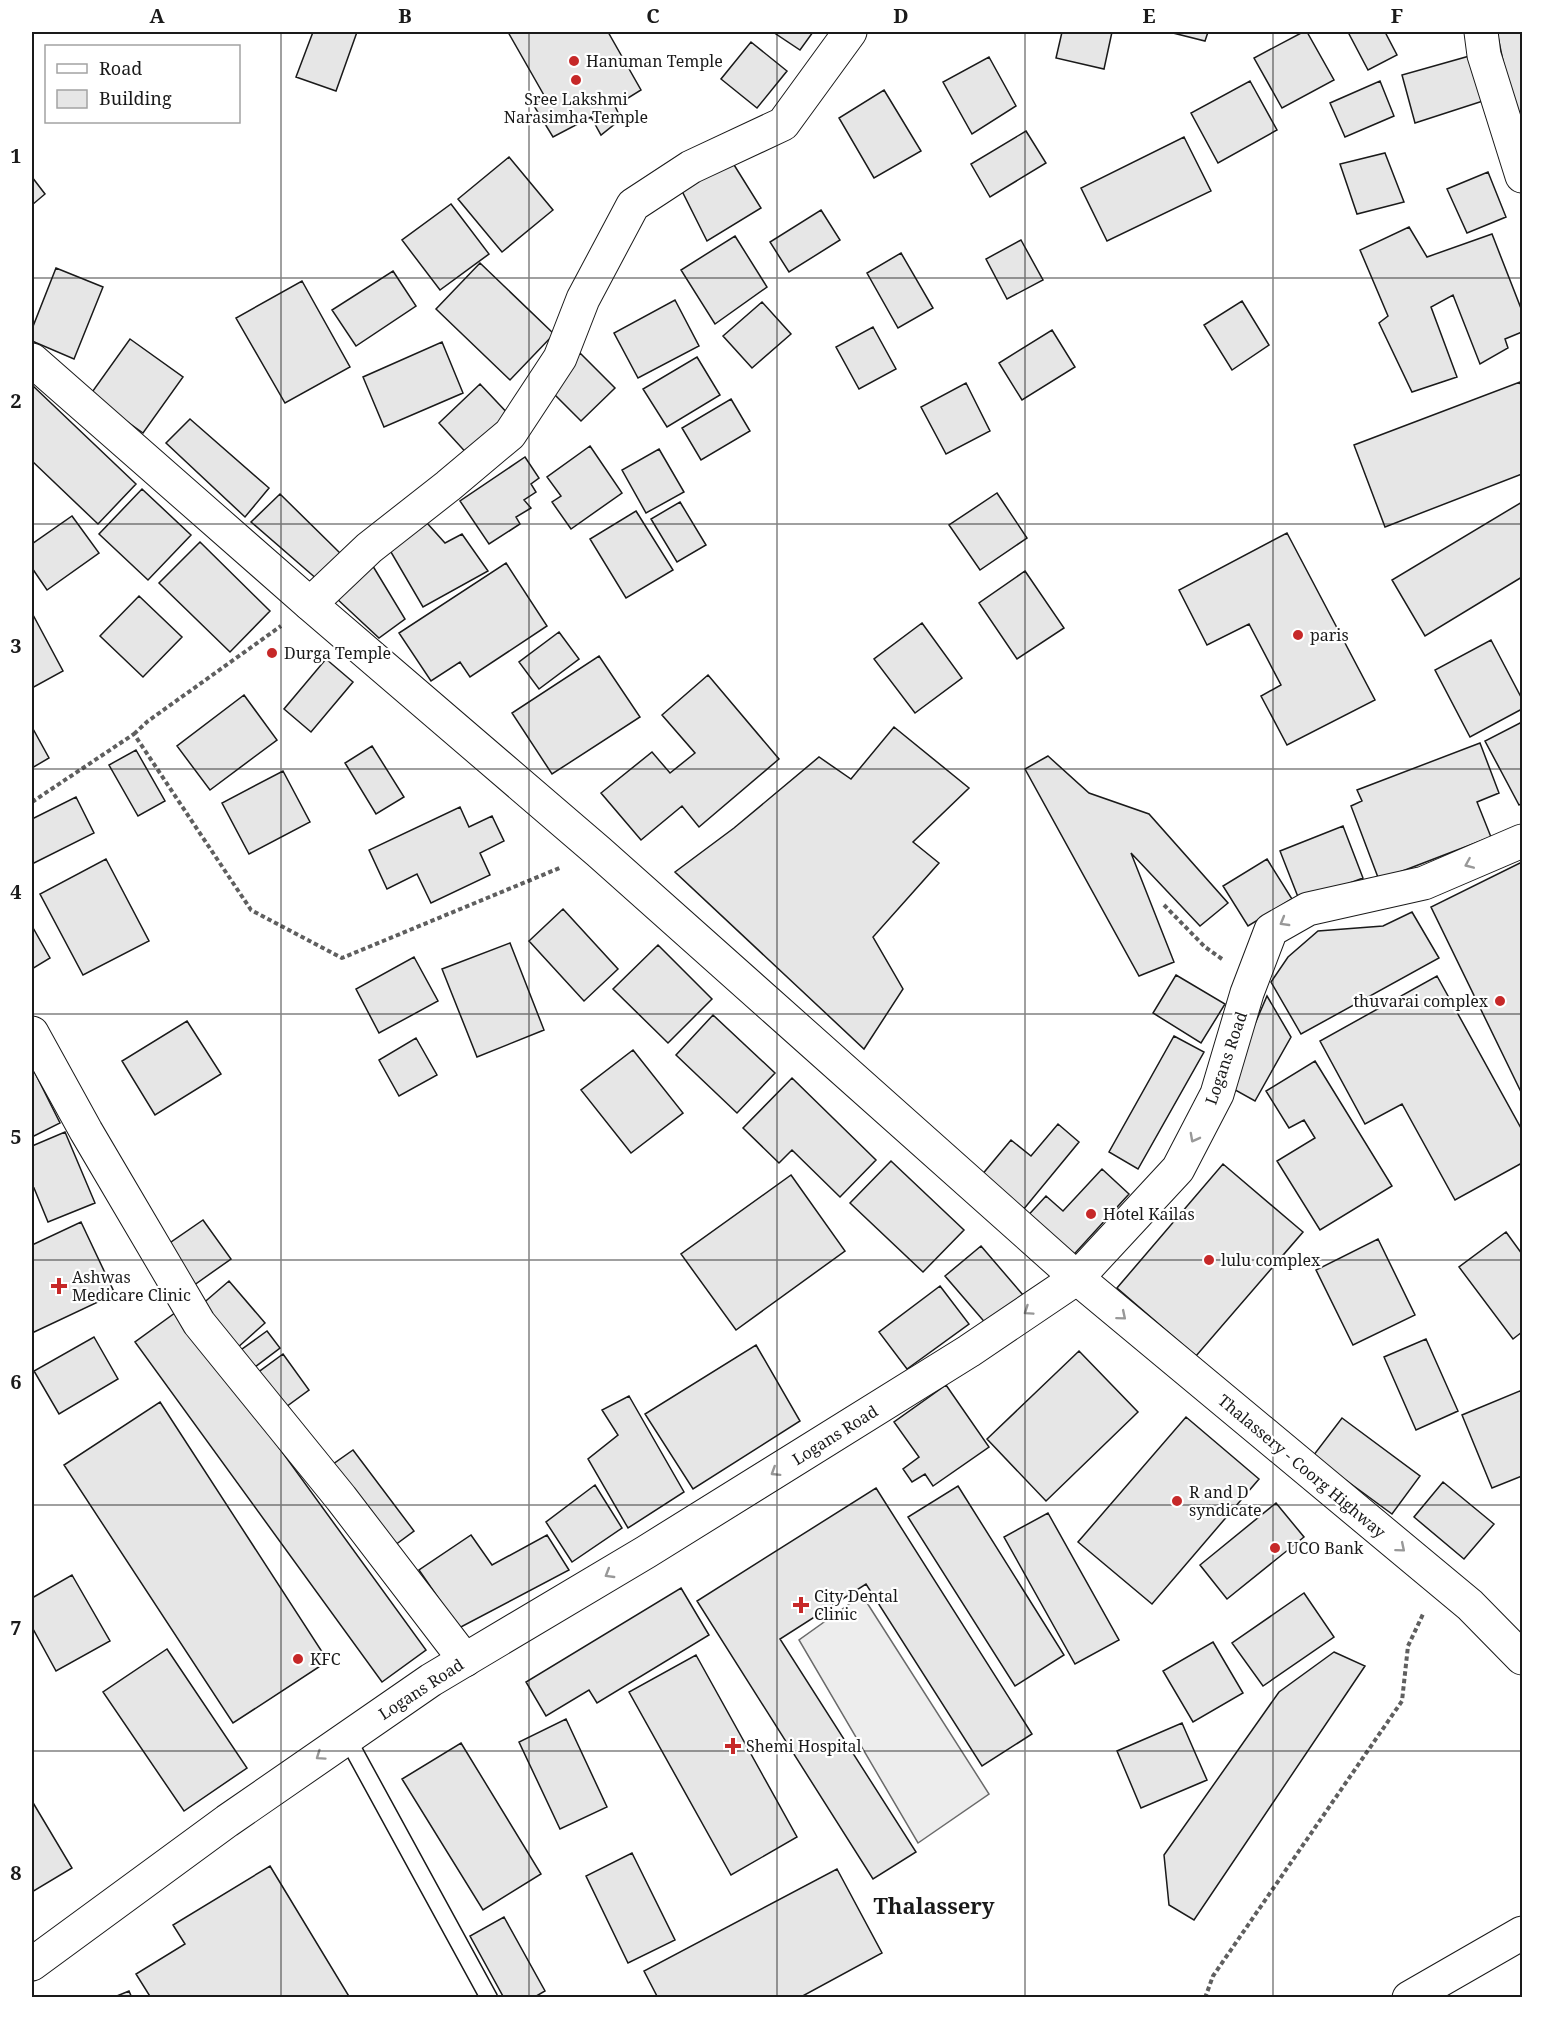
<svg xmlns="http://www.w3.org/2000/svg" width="1554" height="2029" font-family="'Noto Serif',serif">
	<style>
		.parking { fill: #ededed; stroke: #6a6a6a; stroke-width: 1.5 }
		.building { fill: #e6e6e6; stroke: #1a1a1a; stroke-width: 1.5 }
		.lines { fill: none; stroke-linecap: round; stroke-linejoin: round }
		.lane-casing { stroke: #1a1a1a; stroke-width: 19 }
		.street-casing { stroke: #1a1a1a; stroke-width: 35 }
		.secondary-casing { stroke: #1a1a1a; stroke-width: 35 }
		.primary-casing { stroke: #1a1a1a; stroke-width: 35 }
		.path { stroke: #5f5f5f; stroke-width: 4; stroke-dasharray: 4.5 3; stroke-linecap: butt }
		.lane { stroke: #fff; stroke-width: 16 }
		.street { stroke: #fff; stroke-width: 33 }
		.secondary { stroke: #fff; stroke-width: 33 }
		.primary { stroke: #fff; stroke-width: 33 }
		.oneway { stroke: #989898 }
		.grid { fill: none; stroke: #1a1a1a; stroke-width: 1.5; stroke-opacity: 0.55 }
		.poi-dot { fill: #c62828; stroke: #fff; stroke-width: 2 }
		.labels { text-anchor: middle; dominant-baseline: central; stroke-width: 4.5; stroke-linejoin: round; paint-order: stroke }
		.poi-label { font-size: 16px; fill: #1a1a1a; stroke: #fff; text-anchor: start }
		.street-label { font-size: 16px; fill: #1a1a1a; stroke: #fff }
		.district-label { font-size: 22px; font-weight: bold; fill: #1a1a1a; stroke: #fff }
		.neatline { fill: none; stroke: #1a1a1a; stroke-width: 2 }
		.grid-label { font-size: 20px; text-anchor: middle; font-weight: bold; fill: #1a1a1a }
	</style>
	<rect width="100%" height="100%" fill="#fff"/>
	<path class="parking" d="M862,1595l127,199 -71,49 -119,-203z"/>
	<path class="building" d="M313,32h44l-21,59 -40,-14z
		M508,32h100l33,58 -26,16 6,13 -20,16 -10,-18 -38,20 -19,-31 11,-9z
		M773,32h40l-13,18z
		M1062,32h50l-8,37 -48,-11z
		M1169,32h39l-3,9z
		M1303,32h4l27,48 -52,28 -28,-50z
		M1348,32h37l12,23 -29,15z
		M1497,32h25v104l-3,2z
		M751,42l36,29 -30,37 -36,-29z
		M1473,55l13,45 -71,23 -13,-48z
		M989,57l27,49 -44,28 -29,-52z
		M1250,81l27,49 -59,33 -27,-50z
		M1380,81l14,35 -49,21 -15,-34z
		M884,90l37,61 -47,27 -35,-60z
		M1026,131l20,32 -56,34 -19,-33z
		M1184,137l27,54 -104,50 -26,-53z
		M1385,153l19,49 -47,12 -17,-50z
		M509,157l44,53 -51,42 -44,-53z
		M731,160l30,48 -54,33 -26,-52z
		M1488,172l18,45 -39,16 -20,-44z
		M32,177l13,17 -13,11z
		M451,204l38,50 -49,36 -38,-50z
		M821,210l19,30 -51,32 -19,-30z
		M1409,227l18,30 65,-23 30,77v21l-17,7 3,9 -28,16 -27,-69 -22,12 26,70 -45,15 -33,-69 9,-7 -28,-66z
		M735,236l32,51 -52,37 -34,-54z
		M1021,240l22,40 -36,19 -21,-40z
		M901,253l32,55 -35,20 -31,-55z
		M480,263l74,71 -44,46 -74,-71z
		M56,268l47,19 -29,72 -42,-18v-12z
		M393,271l23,35 -60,40 -24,-36z
		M302,281l48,86 -65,36 -49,-85z
		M675,300l24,46 -61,32 -24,-45z
		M1242,301l27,44 -37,25 -28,-45z
		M762,302l29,32 -39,34 -29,-32z
		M873,327l23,42 -37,20 -23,-42z
		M1052,330l23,37 -53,33 -23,-37z
		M130,339l53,38 -40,56 -53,-38z
		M442,342l21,51 -79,34 -21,-50z
		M580,353l35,35 -34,33 -35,-35z
		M697,357l23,38 -53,32 -24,-38z
		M1520,382l2,8v84l-137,53 -31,-82z
		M966,383l24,48 -44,23 -25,-47z
		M480,384l32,34 -41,40 -32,-35z
		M32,385l104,99 -38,40 -66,-63z
		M731,399l19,32 -49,29 -19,-32z
		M190,419l79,69 -24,29 -79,-74z
		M590,446l32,47 -51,36 -19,-27 9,-6 -14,-19z
		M659,449l25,43 -38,21 -24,-43z
		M525,457l14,21 -8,6 5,8 -12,8 7,8 -15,9 4,7 -31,20 -29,-43z
		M142,489l49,46 -43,45 -49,-46z
		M997,493l30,45 -47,32 -31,-45z
		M280,494l61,60 -23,26 -67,-58z
		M680,502l26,43 -29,17 -26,-43z
		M1522,502v75l-97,59 -33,-56z
		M636,511l37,59 -47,28 -36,-59z
		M72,516l27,37 -52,37 -15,-22v-24z
		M427,523l18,20 17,-9 26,37 -65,36 -35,-60z
		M1287,533l88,167 -88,45 -26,-49 20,-11 -32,-61 -42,21 -28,-55z
		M200,542l70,69 -40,41 -71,-69z
		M368,558l37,61 -26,19 -44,-41z
		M506,563l41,63 -77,51 -10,-15 -29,19 -32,-48z
		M1025,571l39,57 -47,31 -38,-56z
		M139,596l43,41 -39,40 -43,-41z
		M32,613l31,58 -31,17z
		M922,623l40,55 -47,35 -41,-54z
		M559,632l20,27 -40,30 -20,-27z
		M1491,640l31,59v10l-52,28 -35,-67z
		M599,656l41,61 -88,57 -40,-61z
		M326,659l27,23 -42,50 -27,-23z
		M708,675l71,84 -80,68 -17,-21 -41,34 -40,-47 51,-41 18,21 25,-20 -33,-38z
		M244,695l33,45 -67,50 -33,-44z
		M1522,722v81l-3,2 -34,-64z
		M32,727l17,31 -17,10z
		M894,727l75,61 -56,54 26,21 -66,74 30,52 -39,60 -189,-177 59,-44 85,-71 32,22z
		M1480,743l19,50 -22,9 14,35 -112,43 -28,-74 11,-5 -5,-11z
		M372,746l32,51 -28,17 -31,-51z
		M136,750l29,51 -27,15 -29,-51z
		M1048,756l41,37 60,21 79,89 -28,23 -69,-73 43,109 -35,14 -114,-207z
		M283,771l27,51 -61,32 -27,-51z
		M76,797l18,36 -62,31v-45z
		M460,807l9,20 23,-11 12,25 -24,12 10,22 -59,28 -14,-29 -30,15 -18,-39z
		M1343,826l20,52 -63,24 -20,-51z
		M106,859l43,82 -66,34 -43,-81z
		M1267,859l25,40 -44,27 -25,-40z
		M1522,862v232l-91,-187z
		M563,909l55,60 -34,32 -55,-60z
		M1412,912l27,46 -138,76 -30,-52 17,-25 30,-26 65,-5z
		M32,926l18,32 -18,11z
		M510,943l34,87 -67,27 -35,-88z
		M658,945l54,54 -44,44 -55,-54z
		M414,957l24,44 -59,32 -23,-44z
		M1176,975l49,29 -24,39 -48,-30z
		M1437,976l85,154v33l-67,37 -53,-96 -37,20 -45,-83z
		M1267,996l24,41 -36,64 -27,-15z
		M713,1015l62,58 -38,40 -61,-58z
		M187,1021l34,53 -66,41 -33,-54z
		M1174,1036l30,16 -66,117 -29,-17z
		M416,1038l21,37 -38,21 -20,-36z
		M633,1050l50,63 -52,40 -50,-63z
		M1315,1061l77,125 -72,44 -43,-69 38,-23 -11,-18 -15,8 -23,-37z
		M32,1067l28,56 -28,14z
		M792,1078l84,82 -36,37 -48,-47 -13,13 -36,-35z
		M1058,1124l21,18 -56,68 -42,-34 30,-36 20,16z
		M65,1132l30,71 -47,19 -14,-34 -2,1v-43z
		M891,1161l73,69 -41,42 -73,-69z
		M1223,1164l80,68 -107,124 -79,-68z
		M1102,1169l27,25 -62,68 -44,-41 23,-25 17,15z
		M791,1175l54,76 -109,79 -55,-76z
		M203,1220l28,39 -41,29 -29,-39z
		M81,1222l34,72 -83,39v-88z
		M1506,1232l16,22v78l-9,7 -54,-72z
		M1378,1239l37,76 -62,30 -37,-75z
		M981,1246l42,49 -35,31 -43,-50z
		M229,1281l36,42 -29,26 -36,-43z
		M940,1286l29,38 -62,45 -28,-37z
		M179,1310l247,340 -44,32 -247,-340z
		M267,1331l13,17 -29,22 -13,-18z
		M94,1337l24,42 -59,35 -25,-43z
		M1426,1339l32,72 -42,19 -32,-73z
		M756,1345l44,76 -107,68 -48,-75z
		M1079,1351l59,61 -92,89 -59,-62z
		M283,1354l26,36 -30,22 -26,-36z
		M946,1385l43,62 -56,39 -8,-12 -13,8 -9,-13 16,-12 -25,-35z
		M1522,1390v86l-30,12 -30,-73z
		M629,1396l55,96 -56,36 -40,-69 30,-24 -16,-25z
		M160,1402l168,259 -95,62 -169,-258z
		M1186,1417l73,62 -107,125 -74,-62z
		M1342,1418l78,58 -28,38 -79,-58z
		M353,1450l61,81 -23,17 -62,-81z
		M1443,1482l51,42 -30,35 -50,-42z
		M595,1485l27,43 -50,34 -26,-40z
		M958,1486l106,169 -49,31 -107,-169z
		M876,1488l156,246 -50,32 -116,-182 -86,55 136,213 -43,27 -176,-278z
		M1276,1503l28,34 -77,62 -27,-34z
		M1048,1513l71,127 -44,24 -71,-127z
		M471,1535l21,30 55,-30 22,35 -110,58 -40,-58z
		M72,1575l38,66 -54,30 -24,-44v-29z
		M681,1588l28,47 -112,68 -8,-13 -43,26 -20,-34z
		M1304,1593l30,44 -71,49 -31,-43z
		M1213,1642l30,51 -50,29 -30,-51z
		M167,1649l80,119 -63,43 -81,-119z
		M1334,1652l31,14 -171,254 -25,-15 -5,-50 115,-163z
		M696,1655l101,182 -66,38 -102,-183z
		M566,1719l41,88 -47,22 -41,-87z
		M1182,1723l25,57 -66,28 -24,-57z
		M461,1743l80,131 -58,36 -81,-131z
		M32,1801l40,67 -40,24z
		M632,1853l43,87 -47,23 -42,-87z
		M270,1866l80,132h-199l-15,-24 49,-30 -12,-19z
		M837,1869l45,84 -83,45h-141l-14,-27z
		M504,1917l41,74 -12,7h-29l-34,-62z
		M129,1991l3,7h-20z"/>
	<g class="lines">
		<defs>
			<path id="lane" d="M347,1738l142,260"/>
			<path id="street" d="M1481,32l3,23 38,121
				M310,604l59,-56 79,-62 62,-52 50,-76 23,-59 50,-94 58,-38 92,-43 67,-92
				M32,1033l54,98 113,192 142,175 124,162
				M1409,1998l113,-65"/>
			<path id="secondary" d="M32,360l278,244 289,248 478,426 -108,73 -323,201 -215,128 -204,141 -195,143"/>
			<path id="primary" d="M1522,841l-98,42 -116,26 -37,21 -24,63 -30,101 -39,75 -101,109 393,327 52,53"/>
		</defs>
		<use href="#lane" class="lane-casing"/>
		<use href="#street" class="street-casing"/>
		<use href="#secondary" class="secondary-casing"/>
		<use href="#primary" class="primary-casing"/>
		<path class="path" d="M134,734l14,-13 133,-95
			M32,802l102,-68 117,176 91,48 220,-91
			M1164,905l41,42 17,12
			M1205,1998l8,-22 189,-275 6,-55 16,-34"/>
		<use href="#lane" class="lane"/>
		<use href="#street" class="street"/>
		<use href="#secondary" class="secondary"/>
		<use href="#primary" class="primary"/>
	</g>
	<defs><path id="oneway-chevron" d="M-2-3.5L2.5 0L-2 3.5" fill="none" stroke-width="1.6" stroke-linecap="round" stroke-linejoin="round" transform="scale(1.5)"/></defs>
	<g class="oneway">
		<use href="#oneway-chevron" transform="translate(1469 864) rotate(157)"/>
		<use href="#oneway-chevron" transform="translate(1284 922) rotate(150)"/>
		<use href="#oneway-chevron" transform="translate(1194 1138) rotate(118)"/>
		<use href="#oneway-chevron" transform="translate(1028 1311) rotate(146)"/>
		<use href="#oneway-chevron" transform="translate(1122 1316) rotate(40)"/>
		<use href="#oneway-chevron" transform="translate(775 1472) rotate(148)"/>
		<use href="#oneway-chevron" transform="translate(1401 1548) rotate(40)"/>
		<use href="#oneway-chevron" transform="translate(609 1574) rotate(149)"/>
		<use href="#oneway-chevron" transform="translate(320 1756) rotate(145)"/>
	</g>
	<path class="grid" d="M281,32v1966M529,32v1966M777,32v1966M1025,32v1966M1273,32v1966M32,278h1490M32,524h1490M32,769h1490M32,1014h1490M32,1260h1490M32,1505h1490M32,1751h1490"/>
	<g class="poi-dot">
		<circle cx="574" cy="61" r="6"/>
		<circle cx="576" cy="80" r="6"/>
		<circle cx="1298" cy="635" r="6"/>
		<circle cx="272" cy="653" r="6"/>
		<circle cx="1500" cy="1001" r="6"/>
		<circle cx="1091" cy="1214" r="6"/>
		<circle cx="1209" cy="1260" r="6"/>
		<path d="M56 1277h6v6h6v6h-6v6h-6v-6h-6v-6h6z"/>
		<circle cx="1177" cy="1501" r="6"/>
		<circle cx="1275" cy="1548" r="6"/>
		<path d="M798 1596h6v6h6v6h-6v6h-6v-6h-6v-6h6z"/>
		<circle cx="298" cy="1659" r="6"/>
		<path d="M730 1737h6v6h6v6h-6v6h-6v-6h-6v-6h6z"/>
	</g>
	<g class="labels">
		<g class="poi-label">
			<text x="586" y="61">Hanuman Temple</text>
			<text x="576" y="99" text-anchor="middle">Sree Lakshmi<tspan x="576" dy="18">Narasimha Temple</tspan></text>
			<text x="1310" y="635">paris</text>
			<text x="284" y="653">Durga Temple</text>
			<text x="1488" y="1001" text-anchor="end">thuvarai complex</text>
			<text x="1103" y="1214">Hotel Kailas</text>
			<text x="1221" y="1260">lulu complex</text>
			<text x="72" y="1277">Ashwas<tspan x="72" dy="18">Medicare Clinic</tspan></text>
			<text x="1189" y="1492">R and D<tspan x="1189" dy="18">syndicate</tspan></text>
			<text x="1287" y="1548">UCO Bank</text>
			<text x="814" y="1596">City Dental<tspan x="814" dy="18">Clinic</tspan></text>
			<text x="310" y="1659">KFC</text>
			<text x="746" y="1746">Shemi Hospital</text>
		</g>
		<g class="street-label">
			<text transform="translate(1226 1058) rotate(-71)">Logans Road</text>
			<text transform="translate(835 1435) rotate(-32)">Logans Road</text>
			<text transform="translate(1302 1466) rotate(40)">Thalassery - Coorg Highway</text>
			<text transform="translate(421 1689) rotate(-33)">Logans Road</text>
		</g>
		<g class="district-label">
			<text x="934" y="1905">Thalassery</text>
		</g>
	</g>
	<rect width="1554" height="2029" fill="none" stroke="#ffffff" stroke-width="66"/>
	<rect x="45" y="45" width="195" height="78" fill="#ffffff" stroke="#a3a3a3" stroke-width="1.5"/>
	<rect x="57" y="64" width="30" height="9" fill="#ffffff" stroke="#a3a3a3" stroke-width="1.5"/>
	<text x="99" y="75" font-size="18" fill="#1a1a1a">Road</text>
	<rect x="57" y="90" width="30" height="18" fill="#e6e6e6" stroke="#a3a3a3" stroke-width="1.5"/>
	<text x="99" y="105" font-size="18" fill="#1a1a1a">Building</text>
	<rect x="33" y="33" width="1488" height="1963" class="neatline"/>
	<g class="grid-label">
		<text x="157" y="23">A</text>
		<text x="405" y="23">B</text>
		<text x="653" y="23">C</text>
		<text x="901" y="23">D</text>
		<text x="1149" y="23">E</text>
		<text x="1397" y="23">F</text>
		<text x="16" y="163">1</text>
		<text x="16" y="408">2</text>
		<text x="16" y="653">3</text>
		<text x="16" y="899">4</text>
		<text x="16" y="1144">5</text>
		<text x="16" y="1389">6</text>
		<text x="16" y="1635">7</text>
		<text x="16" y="1880">8</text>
	</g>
</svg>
